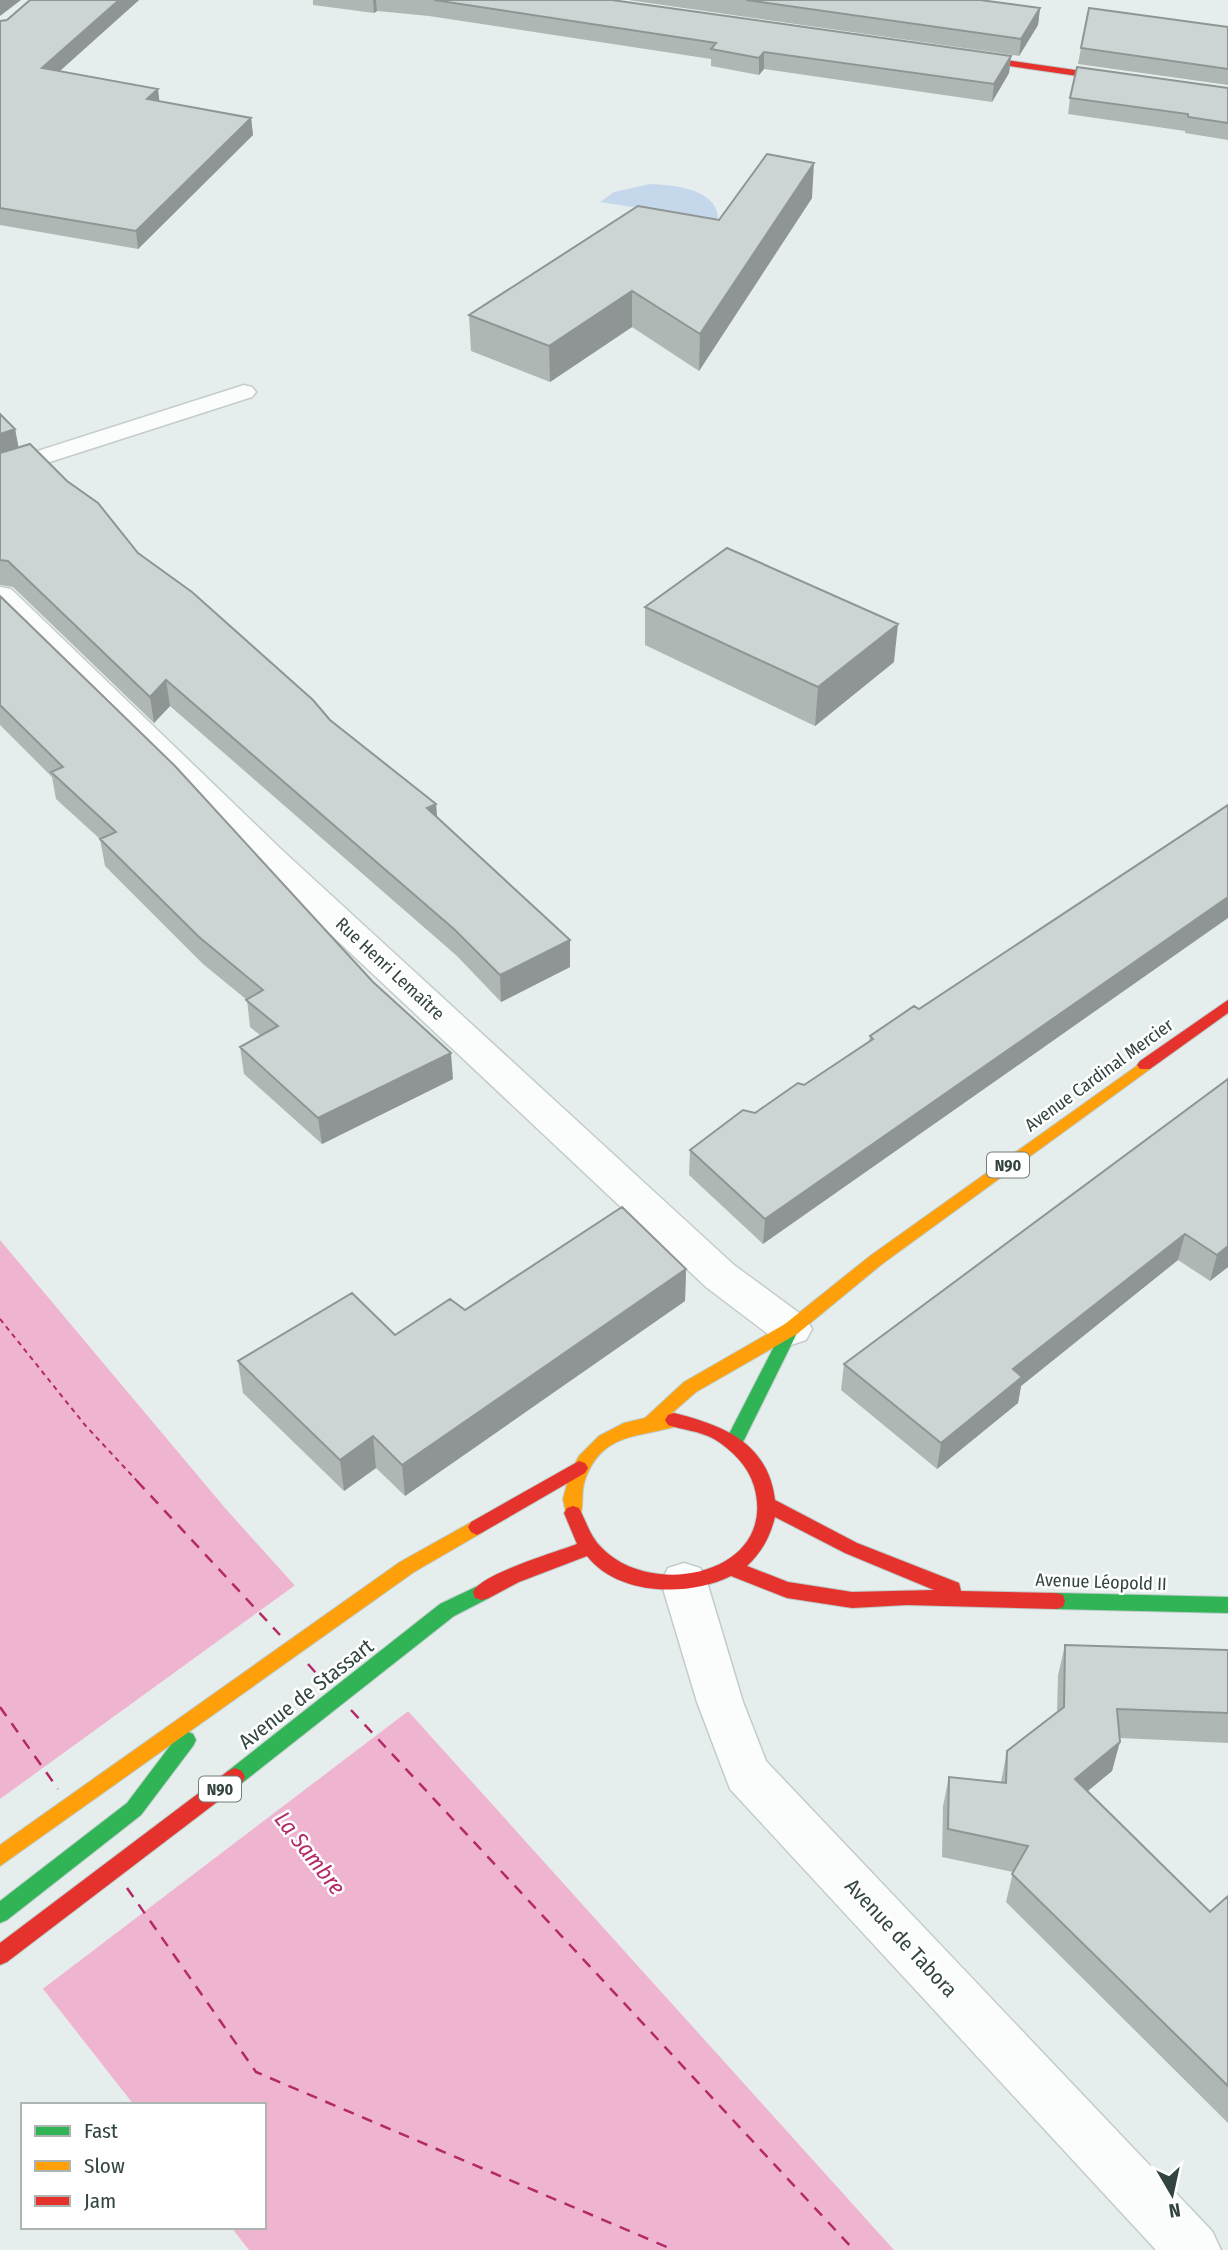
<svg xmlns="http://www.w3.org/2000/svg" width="1228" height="2250" font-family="'Fira Sans Condensed',sans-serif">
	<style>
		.green { fill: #c5d7eb }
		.water { fill: #efb5d0 }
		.pier { fill: #e6eeed }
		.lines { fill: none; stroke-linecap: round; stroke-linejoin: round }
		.ferry-far1 { stroke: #b42967; stroke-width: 2; stroke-dasharray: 5 4.5; stroke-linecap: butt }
		.ferry { stroke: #b42967; stroke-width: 2.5; stroke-dasharray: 11 9; stroke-linecap: butt }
		.lane-casing { stroke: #c4cccb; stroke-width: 3 }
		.street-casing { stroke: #c4cccb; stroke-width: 3 }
		.fast-casing { stroke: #bcccca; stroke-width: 2 }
		.slow-casing { stroke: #bcccca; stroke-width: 2 }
		.jam-casing { stroke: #bcccca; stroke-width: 2 }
		.lane { fill: #fbfcfc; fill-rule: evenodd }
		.street { fill: #fbfcfc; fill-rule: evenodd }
		.fast { fill: #30b455; fill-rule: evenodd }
		.slow { fill: #ff9f0a; fill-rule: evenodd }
		.jam { fill: #e5322d; fill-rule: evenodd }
		.wall { fill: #afb7b5 }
		.shaded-wall { fill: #8f9594 }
		.building { fill: #ccd5d3; stroke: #8f9594; stroke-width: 2 }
		.labels { text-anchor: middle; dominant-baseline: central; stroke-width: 5; stroke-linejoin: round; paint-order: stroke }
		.shield { fill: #fff; stroke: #707d79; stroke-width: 2 }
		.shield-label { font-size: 16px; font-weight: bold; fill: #334540 }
		.street-label { font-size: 18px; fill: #334540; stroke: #fff }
		.near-street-label { font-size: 21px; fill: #334540; stroke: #fff }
		.near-water-label { font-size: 23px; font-style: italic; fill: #b42967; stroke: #fff }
	</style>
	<rect width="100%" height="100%" fill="#e6eeed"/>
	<path class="green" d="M650,184c22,1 65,4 68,33l-2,3 -116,-18 14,-10z"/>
	<path class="water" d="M0,1240l225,268 669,742h-645l-18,-23h33v-122h-130l-134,-171z"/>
	<path class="pier" d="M298,1583l113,126 -371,282 -40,-51v-141z"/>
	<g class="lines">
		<path class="ferry-far1" d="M0,1319l85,106 53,57"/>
		<path class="ferry" d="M137,1481l143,154
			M308,1664l15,17
			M0,1707l58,82
			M351,1710l503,540
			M127,1888l129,184 418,178"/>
		<defs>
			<path id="lane" d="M244,385l8,2 4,5 -4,5 -252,81v-15z"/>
			<path id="street" d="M0,587l11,2 272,262 451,414 72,53 6,11 -6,11 -15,5 -15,-5 -70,-53 -447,-420 -259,-254z
				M684,1563l16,5 7,14 36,120 23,59 446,470 9,19h-65l-426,-461 -33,-87 -36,-120 7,-14z"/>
			<path id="fast" d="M791,1322l6,2 2,5 -55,111 -3,5 -6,2 -6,-2 -3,-5 57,-111 2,-5z
				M482,1584l7,2 2,6 -2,6 -35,18 -212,167 -7,3 -7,-3 -3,-6 3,-6 212,-167z
				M1056,1593l172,4v16l-172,-4 -7,-2 -2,-6 2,-6z
				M186,1731l7,3 3,6 -3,6 -52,69 -134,105 -7,3v-22l127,-98 52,-69z"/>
			<path id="slow" d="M1145,1060l8,5 -3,4 -268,195 -85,70 -101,58 -24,21 8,2 3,5 -3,5c-39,13 -78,6 -95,55 -5,13 0,27 -6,38l-6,2 -6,-2 -4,-19 7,-26 9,-17 20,-20 25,-13 21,-5 39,-36 101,-58 85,-68z
				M477,1519l6,3 3,5 -3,5 -69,40 -414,294v-21l400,-283z"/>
			<path id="jam" d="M957,53l271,39v6l-274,-40v-4z
				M1228,1000v13l-78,56h-10l-3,-4 3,-4z
				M674,1413c48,12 94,29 101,87l82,43 102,40 2,8 95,2 7,2 2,6 -2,6 -7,2 -149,-4 -55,3 -65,-10 -56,-22c-42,21 -113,20 -144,-20l-68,26 -30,16 -7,2 -7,-2 -2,-6c8,-18 83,-40 104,-48l-13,-31 3,-5 6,-2 6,2c8,15 11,29 24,41 51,51 176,24 151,-63 -6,-20 -22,-36 -40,-47 -14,-8 -31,-9 -46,-14l-3,-5 3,-5zM775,1517l70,36 89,37 -82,2 -64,-10 -41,-16c15,-14 23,-29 28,-49z
				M579,1461l6,2 3,5 -3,5 -102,59 -6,3 -6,-3 -3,-5 3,-5z
				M235,1768l7,3 3,6 -3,6 -235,179 -7,3v-22l228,-172z"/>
		</defs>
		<use href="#lane" class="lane-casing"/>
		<use href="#street" class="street-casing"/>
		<use href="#fast" class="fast-casing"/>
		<use href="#slow" class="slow-casing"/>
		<use href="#jam" class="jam-casing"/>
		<use href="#lane" class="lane"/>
		<use href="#street" class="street"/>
		<use href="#fast" class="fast"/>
		<use href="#slow" class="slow"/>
		<use href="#jam" class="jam"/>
	</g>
	<path class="wall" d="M30,0h109l-79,71 99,30 92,17 2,17 -115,114 -138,-24v-204l7,-1z
		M313,0h299l399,56 -2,17 -17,29 -228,-33 -5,6 -48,-9v-7l-282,-43 -52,-5 -3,2 -61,-8z
		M628,0h352l60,8 -2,17 -19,31z
		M1228,27v58l-150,-21 3,-16z
		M1228,88v52l-43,-7v-2l-117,-17 2,-16z
		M812,198l-113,173 -67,-44 -82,55 -79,-31 -2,-36 250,-95z
		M0,414l15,15 3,19 312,272 106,84 1,14 133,149 -69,35 -44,-46 -287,-250 -16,17 -141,-136 -13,-2z
		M0,596l453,483 -131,65 -78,-70 -4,-27 21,-11 -11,-9 -3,-27 -44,-36 -98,-98 -5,-27 -44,-40 -4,-22 -52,-52z
		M645,607l249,55 -79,64 -170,-81z
		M919,1009l-156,235 -74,-69 1,-25 114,-65 65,-43 1,-6z
		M1228,1079v188l-18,14 -32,-21 -157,126 -3,17 -81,66 -96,-79 3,-26z
		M686,1269l-1,32 -280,195 -29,-28 -32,23 -101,-98 -5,-32 157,-26 70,-25z
		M1065,1645l163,5v93l-108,-5 -8,33 -24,20 122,121 18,-16v227l-222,-221 7,-30 -71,-15 1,-51 6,-29 52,5 6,-31 50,-38 1,-38z"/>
	<path class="shaded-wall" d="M0,0h21l-21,16z
		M119,0h20l-95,85 -2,-17z
		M373,0h3l1,11 -3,2z
		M1040,8l-2,17 -19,31 2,-17z
		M764,52v17l-5,6v-17z
		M1011,56l-2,17 -17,29 2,-18z
		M158,89l2,17 -13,-7z
		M251,118l2,17 -115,114 -2,-18z
		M814,163l-2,35 -113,173 1,-37z
		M632,291v36l-82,55 -1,-36z
		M15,429l5,25 -20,7v-27z
		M898,624l-4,38 -79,64 3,-39z
		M166,680l4,26 -16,17 -4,-26z
		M436,804l2,27 -11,-23z
		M1228,897v21l-465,326 2,-25z
		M570,940v27l-69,35 -1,-27z
		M451,1053l2,26 -131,65 -4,-26z
		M1185,1234l-7,26 -157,126 -3,17 -81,66 4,-26 72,-74z
		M1228,1246v21l-18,14 7,-26z
		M686,1269l-1,32 -280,195 -3,-31z
		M373,1436l3,32 -32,23 -4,-31z
		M1120,1742l-8,29 -44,36 7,-28z"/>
	<path class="building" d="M30,0h89l-77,68 116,21 -11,10 104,19 -115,113 -136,-23v-187l7,-1z
		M434,0h178l399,56 -17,28 -230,-32 -5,6 -48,-9 5,-6z
		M746,0h234l60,8 -19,31z
		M1089,8l139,19v42l-147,-21z
		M1077,67l151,21v35l-40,-6v-3l-118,-16z
		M767,154l47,9 -114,171 -68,-43 -83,55 -80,-31 169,-109 81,14z
		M0,414l15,15 -15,5z
		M30,444l37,37 31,22 40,50 54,39 121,108 17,20 106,84 -9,4 143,132 -70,35 -45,-45 -289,-250 -16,17 -142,-136 -8,-1v-107z
		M727,548l171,76 -80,63 -173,-80z
		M0,596l175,170 198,216 78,71 -133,65 -78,-71 38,-21 -32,-26 17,-10 -64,-53 -99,-98 16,-7 -65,-60 12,-5 -63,-62z
		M1228,805v92l-463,322 -75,-69 53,-40 12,3 43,-30 6,2 69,-46 -3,-3 44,-30 5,3z
		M1228,1079v167l-11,9 -32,-21 -172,135 9,8 -81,66 -97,-79z
		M622,1207l64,62 -284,196 -29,-29 -33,24 -102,-99 114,-68 43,42 55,-36 15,11z
		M1065,1645l163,5v63l-111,-4 3,33 -45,37 135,133 18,-16v190l-216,-212 16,-28 -80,-17 1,-52 57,6 1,-32 57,-44z"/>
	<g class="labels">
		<g class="shield">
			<rect x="987" y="1152.5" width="42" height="25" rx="5"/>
			<rect x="199" y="1776.5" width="42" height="25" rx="5"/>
		</g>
		<g class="shield-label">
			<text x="1008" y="1165">N90</text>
			<text x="220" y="1789">N90</text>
		</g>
		<g class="street-label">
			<text transform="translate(390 969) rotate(43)">Rue Henri Lemaître</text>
			<text transform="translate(1099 1075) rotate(-36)">Avenue Cardinal Mercier</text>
			<text transform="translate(1101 1582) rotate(2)">Avenue Léopold II</text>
		</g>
		<g class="near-street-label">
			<text transform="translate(306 1694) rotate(-38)">Avenue de Stassart</text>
			<text transform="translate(901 1938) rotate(47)">Avenue de Tabora</text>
		</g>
		<g class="near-water-label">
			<text transform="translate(310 1853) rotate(52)">La Sambre</text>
		</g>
	</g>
	<rect x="21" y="2103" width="245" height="126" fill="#ffffff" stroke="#adb5b3" stroke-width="2"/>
	<rect x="35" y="2126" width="35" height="10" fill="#30b455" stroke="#adb5b3" stroke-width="2"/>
	<text x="84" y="2138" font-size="21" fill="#334540">Fast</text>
	<rect x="35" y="2161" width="35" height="10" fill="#ff9f0a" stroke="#adb5b3" stroke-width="2"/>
	<text x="84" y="2173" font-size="21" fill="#334540">Slow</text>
	<rect x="35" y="2196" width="35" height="10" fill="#e5322d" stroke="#adb5b3" stroke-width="2"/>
	<text x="84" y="2208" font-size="21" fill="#334540">Jam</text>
	<g transform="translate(1172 2194) rotate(171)" stroke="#ffffff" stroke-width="5" paint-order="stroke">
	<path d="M0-5L12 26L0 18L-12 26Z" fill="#334540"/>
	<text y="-10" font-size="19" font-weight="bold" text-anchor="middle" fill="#334540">N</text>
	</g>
</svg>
